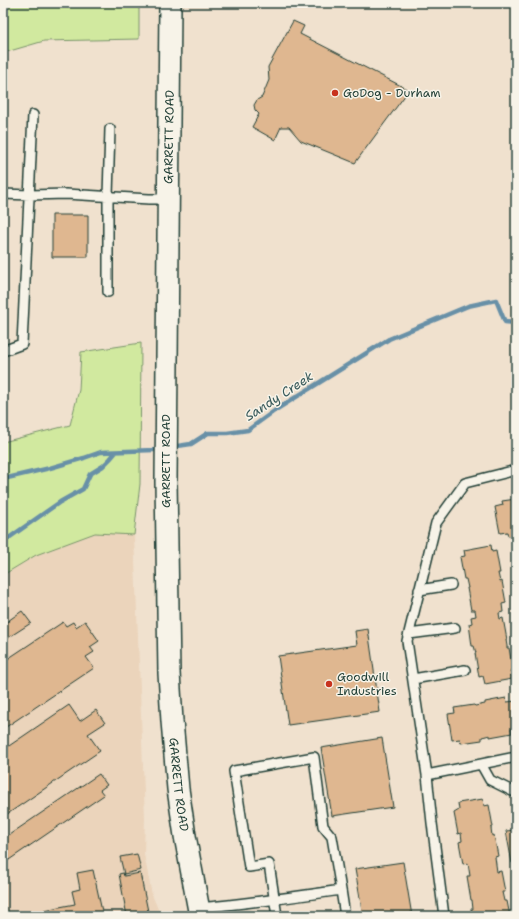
<svg xmlns="http://www.w3.org/2000/svg" width="519" height="919" font-family="'Shantell Sans',sans-serif">
	<style>
		.built { fill: #ebd4bb }
		.green { fill: #d1e99f; stroke: #78936a }
		.lines { fill: none; stroke-linecap: round; stroke-linejoin: round }
		.stream { stroke: #6890a7; stroke-width: 4.5 }
		.building { fill: #dfb790; stroke: #1f3d34 }
		.service-casing { stroke: #1f3d34; stroke-width: 12 }
		.tertiary-casing { stroke: #1f3d34; stroke-width: 24 }
		.service { stroke: #f7f3e8; stroke-width: 9 }
		.tertiary { stroke: #f7f3e8; stroke-width: 21 }
		.poi-dot { fill: #c8321e; stroke: #f7f3e8; stroke-width: 1.5 }
		.labels { text-anchor: middle; dominant-baseline: central; stroke-width: 3; stroke-linejoin: round; paint-order: stroke }
		.poi-label { font-size: 12px; fill: #1f3d34; stroke: #f7f3e8; text-anchor: start }
		.street-label { font-size: 12px; fill: #1f3d34; stroke: #f7f3e8 }
		.water-label { font-size: 13px; font-style: italic; fill: #37595a; stroke: #f7f3e8 }
	</style>
	<rect width="100%" height="100%" fill="#f0e1ce"/>
	<filter id="ink" filterUnits="userSpaceOnUse"><feTurbulence type="fractalNoise" baseFrequency=".025" numOctaves="2"/><feDisplacementMap in="SourceGraphic" scale="8" xChannelSelector="R" yChannelSelector="G"/><feConvolveMatrix kernelMatrix="1 2 1 2 8 2 1 2 1" color-interpolation-filters="sRGB"/></filter>
	<g filter="url(#ink)">
		<path class="built" d="M95,533l39,2 11,283 -1,36 8,41 9,21h-154l-4,-8v-333l33,-20z"/>
		<path class="green" d="M3,3h136v36l-95,2 -41,12z
			M141,343l-1,141 -6,51 -39,-2 -59,22 -33,20v-133l67,-17 9,-35 2,-38z"/>
		<g class="lines">
			<path class="stream" d="M171,447l20,-3 17,-11h19l21,-3 29,-21 112,-70 79,-33 28,-6 9,22 11,1
				M3,479l47,-11 34,-10 17,-6 53,-2 7,-1
				M3,542l57,-40 23,-13 7,-15 13,-8 7,-7 6,-7"/>
		</g>
		<path class="building" d="M293,21l11,5 -4,8 109,56 -54,73 -54,-22 -12,-14h-8l-6,13 -23,-13 7,-13 -4,-4 -1,-5 3,-5 5,-3 7,-17 -1,-13z
			M52,215h36v42h-36z
			M516,499v36l-8,1 -1,-4 -7,1 -5,-26 8,-2 -1,-4z
			M491,545l1,7 4,-1 4,22h-2l2,9 2,-1 4,22 -4,1 1,8 -4,1 1,6 3,-1 4,22h-1l1,6v2h2l4,22 -3,1 2,8 -27,5 -2,-8 -4,1 -4,-24h1l-2,-7h-2l-3,-22 3,-1 -1,-6 5,-1 -1,-6h-4l-4,-22h1l-2,-9h-2l-4,-22 5,-1 -1,-6z
			M22,611l9,12 -28,18v-20l2,2z
			M85,621l14,20 -9,6 4,5 -8,5 8,11 -91,61v-67l60,-40 3,4 7,-4 3,5z
			M368,629l12,83 -92,13 -10,-69 79,-11 -2,-14z
			M506,698l1,4 9,-1v27l-5,1 1,4 -22,4v-2l-8,2v3l-21,3 -1,-4 -8,1 -4,-26 7,-1 -1,-5 20,-3 1,1 10,-2v-2z
			M69,705l11,16 16,-11 9,13 -17,11 12,17 -97,66v-67z
			M382,738l11,69 -61,9 -11,-68z
			M99,774l8,11 -7,5 4,5 -101,69v-25z
			M483,799l1,7 5,-1 4,22 -2,1 1,8 2,-1 4,21 -3,1 2,15 4,-1 4,21h-3l2,9h3l3,15h-38l-1,-7h2l-1,-9h-1l-4,-24h3l-2,-13 -5,1 -4,-22 3,-1 -1,-8 -3,1 -4,-21 5,-3 -1,-7z
			M516,830v32l-4,1 -6,-32z
			M137,854l4,16 -17,4 -4,-17z
			M403,862l9,54h-49l-8,-47z
			M93,870l10,46h-57l-2,-6 31,-6 -3,-13 8,-2 -3,-16z
			M123,873l1,3 16,-3 9,43h-22l-8,-42z"/>
		<g class="lines">
			<defs>
				<path id="service" d="M3,194l27,1 36,-1 83,5h19
					M108,292v-96l2,-67
					M3,351l19,-7 11,-229
					M419,590l32,-5
					M409,634l46,-6
					M413,679l52,-9
					M481,764l9,16 22,11 4,1
					M427,775l89,-18
					M341,890l4,26
					M198,908c48,-4 95,-11 143,-18l-9,-53 -9,-11 -9,-69 -80,14 15,96 20,-3 8,52
					M444,916l-12,-93 -5,-48 -20,-134 29,-118 29,-40 51,-13"/>
				<g id="tertiary">
					<path id="s1" d="M170,3l-4,478 3,192 3,48 6,68 7,47 15,80"/>
				</g>
			</defs>
			<use href="#service" class="service-casing"/>
			<use href="#tertiary" class="tertiary-casing"/>
			<use href="#service" class="service"/>
			<use href="#tertiary" class="tertiary"/>
		</g>
	</g>
	<g class="poi-dot">
		<circle cx="335" cy="93" r="4"/>
		<circle cx="329" cy="684" r="4"/>
	</g>
	<g class="labels">
		<g class="poi-label">
			<text x="343" y="93">GoDog - Durham</text>
			<text x="337" y="677">Goodwill<tspan x="337" dy="14">Industries</tspan></text>
		</g>
		<g class="street-label">
			<text transform="translate(169 137) rotate(-89)">GARRETT ROAD</text>
			<text transform="translate(166 461) rotate(-90)">GARRETT ROAD</text>
			<text stroke="none"><textPath href="#s1" startOffset="782">GARRETT ROAD</textPath></text>
		</g>
		<g class="water-label">
			<text transform="translate(279 396) rotate(-33)">Sandy Creek</text>
		</g>
	</g>
	<rect width="519" height="919" fill="none" stroke="#f7f3e8" stroke-width="16"/>
	<rect x="8" y="8" width="503" height="903" fill="none" stroke="#1f3d34" stroke-width="1.5" filter="url(#ink)"/>
</svg>
